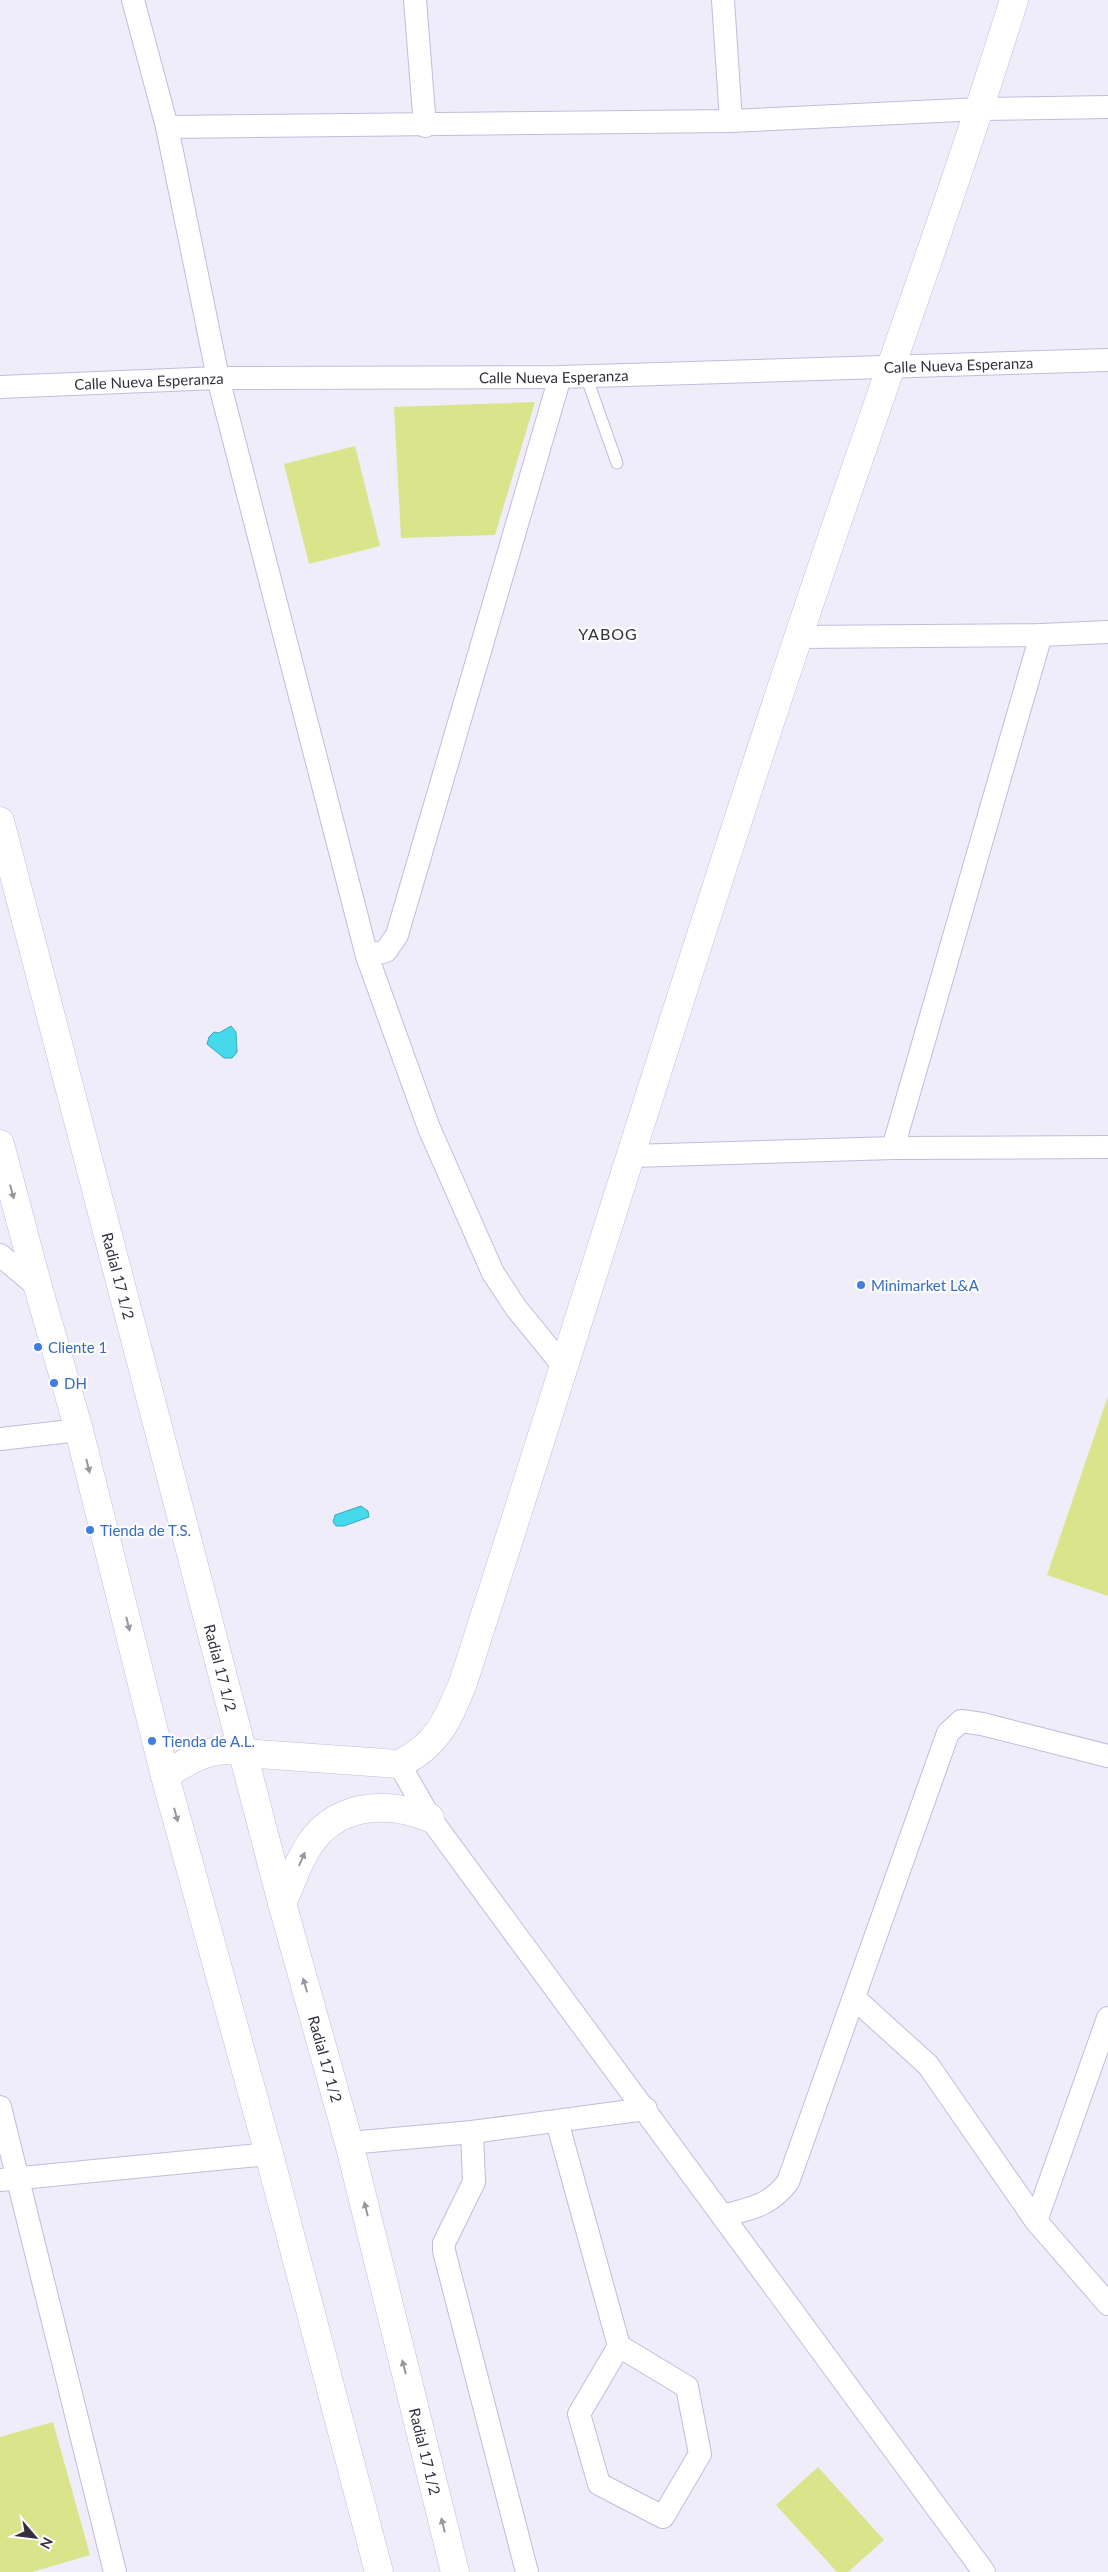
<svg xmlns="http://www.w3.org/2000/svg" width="1108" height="2572" font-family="Lato,sans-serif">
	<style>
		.green { fill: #d9e48b }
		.water { fill: #44daec; stroke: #3fa7b8 }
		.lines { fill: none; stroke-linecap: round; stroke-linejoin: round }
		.service-casing { stroke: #c3bbdd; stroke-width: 13 }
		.minor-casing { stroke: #c3bbdd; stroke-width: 24 }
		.tertiary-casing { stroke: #c3bbdd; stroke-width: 29 }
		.service { stroke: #fff; stroke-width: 11 }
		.minor { stroke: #fff; stroke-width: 22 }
		.tertiary { stroke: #fff; stroke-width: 28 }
		.oneway { fill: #99979e }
		.shop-dot { fill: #3f7fe0; stroke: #fdfdfd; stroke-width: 2 }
		.labels { text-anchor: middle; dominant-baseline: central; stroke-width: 4.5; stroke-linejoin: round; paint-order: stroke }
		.street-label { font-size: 15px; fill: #332f3d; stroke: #fdfdfd }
		.shop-label { font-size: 15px; fill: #366cbe; stroke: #fdfdfd; text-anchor: start }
		.neighbourhood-label { font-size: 16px; letter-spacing: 1px; fill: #332f3d; stroke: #fdfdfd }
	</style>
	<rect width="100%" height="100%" fill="#f0edfb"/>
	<path class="green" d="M535,402l-40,133 -94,3 -7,-131z
		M355,446l25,100 -71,18 -25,-100z
		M1108,1396v200l-61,-21z
		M53,2422l37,133 -58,17h-32v-135z
		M818,2467l66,73 -36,32h-11l-61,-67z"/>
	<path class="water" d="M231,1026l5,6 1,20 -5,6h-8l-17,-14 2,-7 5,-5 5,1z
		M361,1506l7,5 1,6 -25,9h-8l-3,-4 2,-7z"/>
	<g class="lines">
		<defs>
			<path id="service" d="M586,376l31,87"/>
			<g id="minor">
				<path d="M133,0l34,127 51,251 149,578 62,172 64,145 23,35 49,60"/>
				<path d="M415,0l10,126"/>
				<path d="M723,0l8,121"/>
				<path d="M167,127l564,-6 249,-12 128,-2"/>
				<path id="s1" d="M0,387l218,-9 342,-1 548,-17"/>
				<path d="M798,637l243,-2 67,-3"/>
				<path d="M367,956l19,-5 11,-16 163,-558"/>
				<path d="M893,1148l148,-513"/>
				<path d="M632,1156l261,-8 215,-1"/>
				<path d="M0,1255l38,32"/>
				<path d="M0,1439l79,-9"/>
				<path d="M399,1764l31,54 554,754"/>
				<path d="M854,1998l74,67 108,156 72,83"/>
				<path d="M0,2107l115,465"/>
				<path d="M557,2121l62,225 68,41 13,67 -37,63 -64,-33 -20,-70 40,-68"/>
				<path d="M472,2132l2,50 -30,61v8l83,321"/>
				<path d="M349,2143l123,-11 174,-23"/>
				<path d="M0,2180l269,-26"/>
				<path d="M724,2216c29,-9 44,-9 64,-34l160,-449 13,-12 21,3 126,32"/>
				<path d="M1036,2221l72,-203"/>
			</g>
			<g id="tertiary">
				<path id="s2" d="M0,821l282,1082 67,240 106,429"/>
				<path d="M0,1144l38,143 41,143 86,346 104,378 110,418"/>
				<path d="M165,1776c24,-17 50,-32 79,-23l155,11c39,-19 48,-43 64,-81 113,-350 220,-702 337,-1051 70,-211 148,-420 214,-632"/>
				<path d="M282,1903c8,-16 13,-33 22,-49 26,-50 79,-55 126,-36"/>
			</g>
		</defs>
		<use href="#service" class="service-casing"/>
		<use href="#minor" class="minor-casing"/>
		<use href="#tertiary" class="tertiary-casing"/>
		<use href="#service" class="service"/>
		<use href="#minor" class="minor"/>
		<use href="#tertiary" class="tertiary"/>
	</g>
	<defs><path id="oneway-solid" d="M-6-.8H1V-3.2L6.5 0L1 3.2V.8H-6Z" transform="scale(1.25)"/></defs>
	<g class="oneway">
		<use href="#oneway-solid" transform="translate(12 1192) rotate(75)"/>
		<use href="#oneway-solid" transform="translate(88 1466) rotate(76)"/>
		<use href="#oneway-solid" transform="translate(128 1624) rotate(76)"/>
		<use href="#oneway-solid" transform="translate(176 1815) rotate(75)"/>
		<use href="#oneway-solid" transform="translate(302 1859) rotate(-66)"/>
		<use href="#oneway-solid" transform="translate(305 1985) rotate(-106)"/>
		<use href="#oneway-solid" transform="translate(366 2209) rotate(-104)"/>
		<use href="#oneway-solid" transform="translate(404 2367) rotate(-104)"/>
		<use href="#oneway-solid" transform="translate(443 2525) rotate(-104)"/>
	</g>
	<g class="shop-dot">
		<circle cx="861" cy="1285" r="5"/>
		<circle cx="38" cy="1347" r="5"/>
		<circle cx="54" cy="1383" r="5"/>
		<circle cx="90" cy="1530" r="5"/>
		<circle cx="152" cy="1741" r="5"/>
	</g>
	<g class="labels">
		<g class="street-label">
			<text stroke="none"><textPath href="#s1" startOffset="959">Calle Nueva Esperanza</textPath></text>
			<text stroke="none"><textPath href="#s1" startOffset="554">Calle Nueva Esperanza</textPath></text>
			<text stroke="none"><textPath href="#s1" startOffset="149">Calle Nueva Esperanza</textPath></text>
			<text stroke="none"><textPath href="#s2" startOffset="470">Radial 17 1/2</textPath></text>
			<text stroke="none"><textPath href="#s2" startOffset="875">Radial 17 1/2</textPath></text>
			<text stroke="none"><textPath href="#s2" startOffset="1280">Radial 17 1/2</textPath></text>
			<text stroke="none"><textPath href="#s2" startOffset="1685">Radial 17 1/2</textPath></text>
		</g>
		<g class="shop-label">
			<text x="871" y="1285">Minimarket L&amp;A</text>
			<text x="48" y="1347">Cliente 1</text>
			<text x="64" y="1383">DH</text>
			<text x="100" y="1530">Tienda de T.S.</text>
			<text x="162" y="1741">Tienda de A.L.</text>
		</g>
		<g class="neighbourhood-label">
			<text x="608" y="633">YABOG</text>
		</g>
	</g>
	<g transform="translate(35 2537) rotate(118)" stroke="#fdfdfd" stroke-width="4" paint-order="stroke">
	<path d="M0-4L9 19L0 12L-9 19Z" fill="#332f3d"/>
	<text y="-8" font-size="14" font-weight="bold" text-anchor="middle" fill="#332f3d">N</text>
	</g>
</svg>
